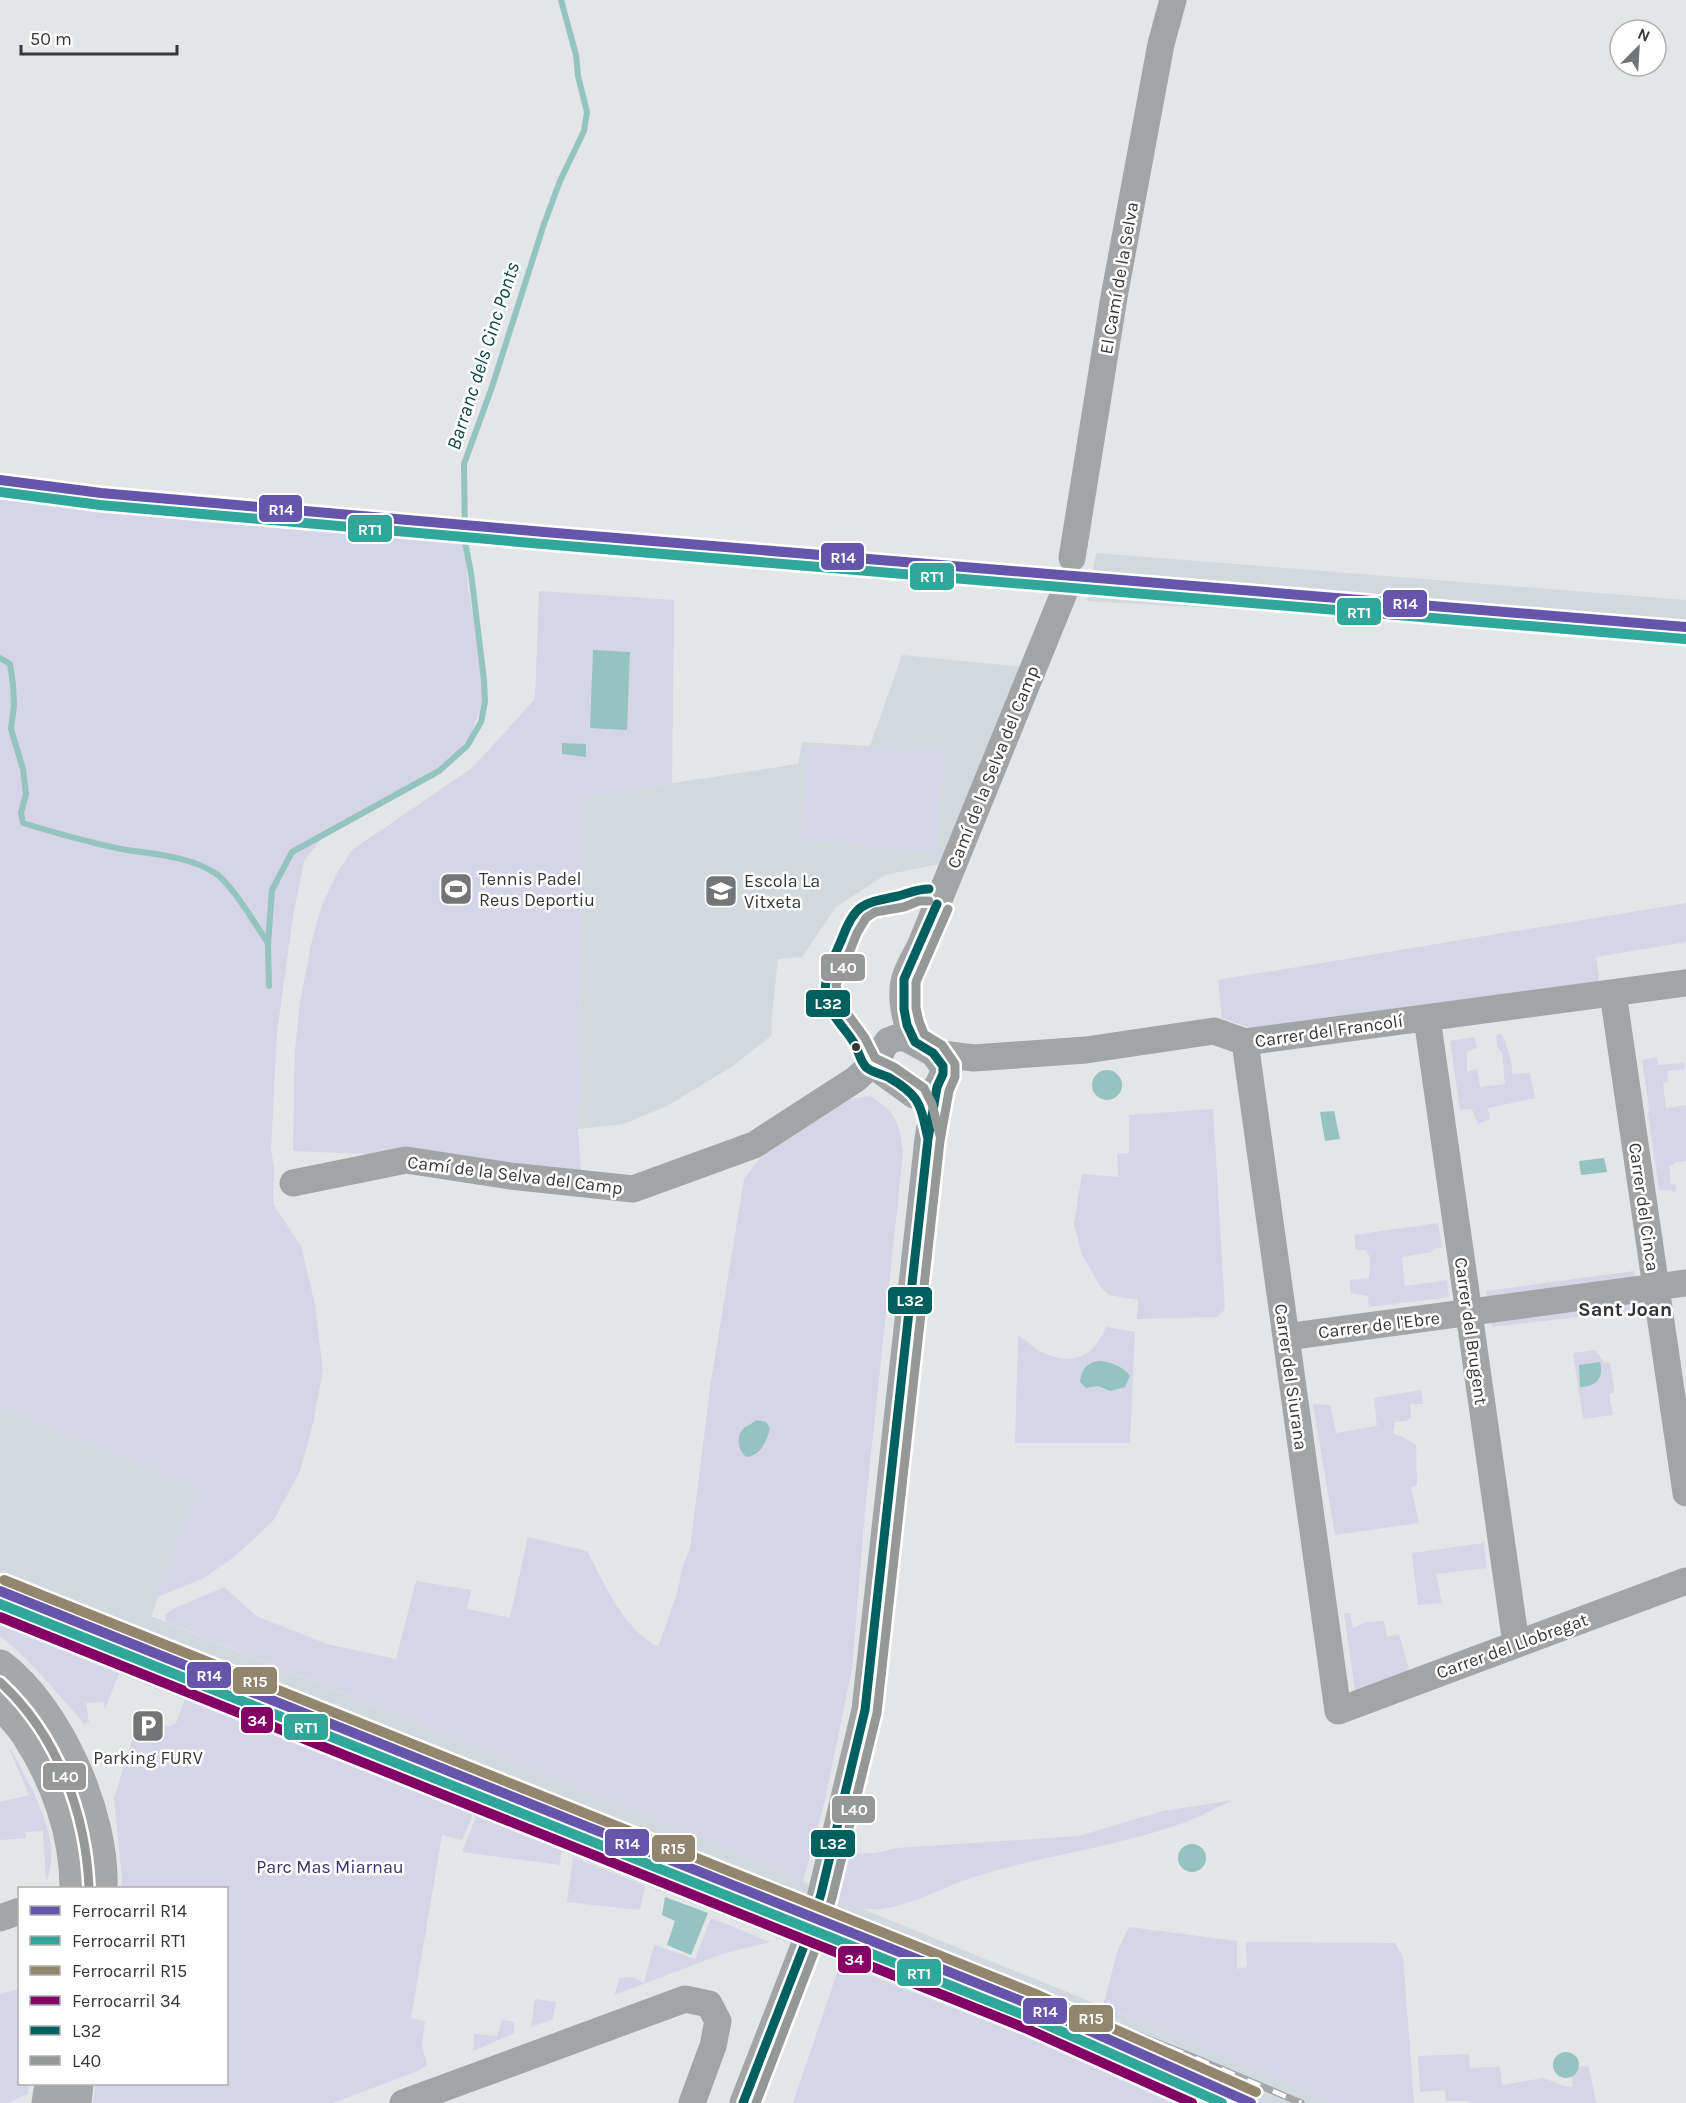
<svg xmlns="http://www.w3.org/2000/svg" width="1686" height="2103" font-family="Karla,sans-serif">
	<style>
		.built { fill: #d1d8de }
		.green { fill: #d5d4e9 }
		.water { fill: #95c3c0 }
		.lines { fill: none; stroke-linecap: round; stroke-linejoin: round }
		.stream { stroke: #95c3c0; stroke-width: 6 }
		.minor-tunnel { stroke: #c0c2c4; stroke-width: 27; stroke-dasharray: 27 14; stroke-linecap: butt }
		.minor { stroke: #a3a4a5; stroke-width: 27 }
		.major { stroke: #a6a7a8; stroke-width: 33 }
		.rail-casing { stroke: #a4a5a7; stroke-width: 7 }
		.rail { stroke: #fff; stroke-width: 4.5; stroke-dasharray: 14; stroke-linecap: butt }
		.bus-1-casing { stroke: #fff; stroke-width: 14 }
		.bus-2-casing { stroke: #fff; stroke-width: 14 }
		.bus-1 { stroke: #005f5f; stroke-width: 9 }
		.bus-2 { stroke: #969797; stroke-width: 9 }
		.rail-1-casing { stroke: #fff; stroke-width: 15 }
		.rail-2-casing { stroke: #fff; stroke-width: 15 }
		.rail-3-casing { stroke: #fff; stroke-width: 15 }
		.rail-4-casing { stroke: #fff; stroke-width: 15 }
		.rail-1 { stroke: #6556ac; stroke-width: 10 }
		.rail-2 { stroke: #2fa79b; stroke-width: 10 }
		.rail-3 { stroke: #93866e; stroke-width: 10 }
		.rail-4 { stroke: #830065; stroke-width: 10 }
		.bus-dot { fill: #353738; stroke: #fff; stroke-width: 2 }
		.labels { text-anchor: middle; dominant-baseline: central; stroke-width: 5; stroke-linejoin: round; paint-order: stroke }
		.street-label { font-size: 18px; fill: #353738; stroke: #fff }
		.poi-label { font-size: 18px; fill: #353738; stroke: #fff; text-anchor: start }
		.park-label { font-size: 18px; fill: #3c326c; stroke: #fff }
		.water-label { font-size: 20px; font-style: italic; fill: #0c4744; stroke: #fff }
		.neighbourhood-label { font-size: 20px; font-weight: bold; fill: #2f3335; stroke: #fff }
		.line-badge { stroke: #fff; stroke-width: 2 }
		.badge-label { font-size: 16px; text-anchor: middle; font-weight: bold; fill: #fff }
	</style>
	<rect width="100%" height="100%" fill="#e3e5e7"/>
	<path class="built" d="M1096,553l590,47v41l-163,-15 -436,-25z
		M902,655l132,13 -81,196 -19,1 -49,10 -49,32 -34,50 -24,2 -7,65 1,11 -39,31 -66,40 -44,18 -45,5 4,-332 216,-33 4,-22 68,4z
		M0,1406l199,82 -48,128 574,231 140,63 384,156 84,37h-143l-1190,-477z"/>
	<path class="green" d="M0,490l137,14 328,28 3,58 16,84 -2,31 -12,31 -19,24 -62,39 -34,15 -32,23 -19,24 -11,55 -16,116 -6,116 3,20 -1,36 28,42 14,59 8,65 -10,53 -13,48 -27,50 -39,36 -30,21 -47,19 42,-109 -199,-82z
		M539,591l135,9 -2,183 -90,14 -4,332 3,43 -114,-14 -174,-7 2,-101 5,-48 12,-62 10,-35 15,-32 15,-23 120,-82 63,-69z
		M805,746l138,6 -6,99 -134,-11z
		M1686,903v39l-90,15 3,21 -3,7 -346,43 -28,-10 -4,-38z
		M1502,1034l8,22 3,18 17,-1 5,25 -47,10 2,11 -12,5 -6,-15 -12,1 -10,-69 24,-4 3,9 -2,3 -8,2v21l10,-3 3,18 25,-3 -3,-31 -5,-6 -1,-12z
		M1657,1057l1,8 26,-2 1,6 -18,2 1,11 -5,1 3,25 20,-3v56l-12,2 -1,2 -4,1 2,18 5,1v8l-6,-3h-11l-11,-77 1,-6 -7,-47z
		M870,1096c27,17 29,27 33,57l-38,358 -13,158 -27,131 -22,82 -78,-35 -560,-226 1,-7 7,-5 51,-22 32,29 71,28 69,15 20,-78 55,9 -4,19 43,9 18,-81 59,14c19,35 35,76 71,96l20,-56 4,-23 8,-19 21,-167 33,-203 19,-25 80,-54z
		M1213,1109l12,200 -8,8 -80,2 1,-19 -29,-5 -8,-8 -19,-32 -8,-31 8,-50 36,3 -1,-23 12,-1v-38z
		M1438,1223l4,24 -9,2 -1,3 -30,5 3,29 42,-6 2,17 -80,10 -1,-11 -17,-3 -1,-13 19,-2 1,-21 -4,-7h-10l-2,-15z
		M1634,1271l6,39 -148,17 -6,-36z
		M1106,1327l29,5 -5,111h-115l3,-107c10,5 18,15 28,18 28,12 49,1 60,-27z
		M1595,1350l9,12 6,1 4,25 -1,5 -4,1 4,21 -30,4 -10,-66z
		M1421,1390l2,14h-13l1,13 -5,4 -11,1 -2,12 10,3 13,8 1,40 -6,3 8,35 -84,12 -22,-131 17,1 6,28 41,-7 -3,-28z
		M1484,1543l3,25 -51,6 6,29 -24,2 -6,-52z
		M1344,1613h6l3,15 14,-6 17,-1 3,16 12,-3 11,38 -55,19z
		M0,1626l119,48 -14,35 -1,-7 -18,1 3,19 -5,2c-9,-12 -18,-21 -28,-32 -18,-21 -34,-39 -56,-56z
		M186,1696l262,104 25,13 2,-2 87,34 -2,20 -98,-13 15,-38 -3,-1 -12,27 -20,-5 -31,183 14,3 -3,25 5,19 -9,6 -85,32h-240l2,-19h131v-196h-105l1,-10 -8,-80 21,-67 5,-6 29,1 7,-3z
		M11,1749c19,38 54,91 35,133l-3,-51 -18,1 1,6 -26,2v-38l29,-7 -19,-45z
		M1233,1800c-19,9 -39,20 -59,26 -66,23 -137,30 -203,52 -34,11 -67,33 -104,31 -10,0 -21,-8 -30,-12l10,-43 29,-1 21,-5 182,-12 84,-25z
		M573,1857l72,29 -5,24 -73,-8z
		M711,1918l59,24 -45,11 -111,42 6,-17 12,-1 12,6 10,-38 41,14z
		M1129,1927l108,14v28l10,-2 -1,-25 149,1 8,14 11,146h-81l-230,-97 15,-57z
		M840,1964l323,127 27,12h-397z
		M19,1989l1,95h9l-1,10 -21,9h-7v-109z
		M535,1999l21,3 -3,17 -22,8z
		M502,2020l12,2v11l-41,18 1,-17 23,2z
		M1469,2054l1,14 30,-1 2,18 41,-7 21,8 9,1 -1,-11 9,-10 8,1 7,36h-127l-1,-2h-22l-1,-11 -25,2 -2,-36z"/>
	<path class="water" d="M593,650l37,2 -3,78 -37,-2z
		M562,743l24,1v13l-24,-3z
		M1092 1085a15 15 0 1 1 30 0a15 15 0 1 1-30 0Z
		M1334,1111l6,28 -15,2 -5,-29z
		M1604,1158l3,14 -26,3 -2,-14z
		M1101,1361c11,2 22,5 29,15l-5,11 -15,4 -12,-5 -12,2 -6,-6c2,-14 7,-20 21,-21z
		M1600,1362c4,15 -3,25 -20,25l-1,-22z
		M756,1420l10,2 4,6c-3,13 -9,27 -23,29 -10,-5 -11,-22 -3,-29 4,-3 8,-4 12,-8z
		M1178 1858a14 14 0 1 1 28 0a14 14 0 1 1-28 0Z
		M665,1897l43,16 -17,42 -24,-10 8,-24 -13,-6z
		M1553 2065a13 13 0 1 1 26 0a13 13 0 1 1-26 0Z"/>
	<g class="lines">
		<path class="stream" d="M0,658l10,6 3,20 1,21 -3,24 12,40 3,25 -5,19 2,10c32,10 65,19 98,26 30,5 68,7 94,24 16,10 42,54 53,70
			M269,986l-1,-42 4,-54 20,-38 147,-81 28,-25 14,-24 4,-20 -1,-22 -13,-107 -6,-31 -1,-78 28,-77 52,-163 16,-43 24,-50 3,-19 -9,-36 -2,-21 -15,-55"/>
		<path class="minor-tunnel" d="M806,1941l15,-47"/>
		<path class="minor" d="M1072,558l42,-261 47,-253 12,-44
			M1613,993l73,500
			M1427,1018l89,626
			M915,1042c-9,-18 -16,-44 -10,-64 3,-11 11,-23 16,-34l145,-356
			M1245,1042l93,669 348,-130
			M933,1053l41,5 112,-8 128,-19 31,11 441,-59
			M293,1183l113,-23 104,16 123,13 121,-44 102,-66 16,-15 16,-23 8,-3h10l27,15 10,13v8l-6,13 -9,7 -5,2 -9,-1 -33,-24 -2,-10 2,-10
			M1286,1337l400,-54
			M821,1894l44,-184 63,-571 9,-52
			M0,1918l20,-7
			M403,2103l282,-104 24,5 9,17 -5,25 -21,57
			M743,2103l63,-162"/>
		<path class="major" d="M0,1666c58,44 104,150 101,222
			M0,1702c9,10 20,21 27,32 30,46 49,100 49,154
			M48,2103l3,-19
			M75,2103l2,-19"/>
		<defs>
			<path id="rail" d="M0,1579l1193,478 108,46"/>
		</defs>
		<use href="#rail" class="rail-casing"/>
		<use href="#rail" class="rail"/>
		<defs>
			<path id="bus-1" d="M915,1042l-8,-17 -3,-16v-30l33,-75
				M928,1139c-8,-35 -7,-43 -40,-62 -7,-3 -16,-5 -21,-9 -7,-6 -8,-17 -13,-25 -7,-12 -17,-21 -24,-34 -13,-24 4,-50 13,-73 13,-34 23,-33 55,-40 11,-3 19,-7 31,-7
				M743,2103l63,-162 15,-47 44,-184 63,-571 9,-52 6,-13v-8l-10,-13 -18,-11"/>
			<path id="bus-2" d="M929,901h-10l-15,6 -29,5 -9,6 -9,15 -21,52 5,20 24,33 10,20 19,9 30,21 8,16 8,32
				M0,1682c57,52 86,131 89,206
				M756,2103l61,-158 15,-47 45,-185 63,-572 9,-50 6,-14v-13l-13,-19 -18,-11 -5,-13 -3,-13v-26l32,-73"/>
		</defs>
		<use href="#bus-1" class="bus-1-casing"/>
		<use href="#bus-2" class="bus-2-casing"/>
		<use href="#bus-1" class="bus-1"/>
		<use href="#bus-2" class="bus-2"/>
		<defs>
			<path id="rail-1" d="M0,480l101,13 443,39 1142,95
				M0,1591l1034,415 217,97"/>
			<path id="rail-2" d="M0,492l100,13 443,39 1142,95
				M0,1604l1029,413 193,86"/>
			<path id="rail-3" d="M4,1580l1034,415 218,97"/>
			<path id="rail-4" d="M0,1617l1025,411 167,75"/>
		</defs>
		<use href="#rail-1" class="rail-1-casing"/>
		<use href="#rail-2" class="rail-2-casing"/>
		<use href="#rail-3" class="rail-3-casing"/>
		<use href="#rail-4" class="rail-4-casing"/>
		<use href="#rail-1" class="rail-1"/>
		<use href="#rail-2" class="rail-2"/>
		<use href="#rail-3" class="rail-3"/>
		<use href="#rail-4" class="rail-4"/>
	</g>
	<defs>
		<symbol id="stadium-square" viewBox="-11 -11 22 22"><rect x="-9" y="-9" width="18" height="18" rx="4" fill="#727475" stroke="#fff"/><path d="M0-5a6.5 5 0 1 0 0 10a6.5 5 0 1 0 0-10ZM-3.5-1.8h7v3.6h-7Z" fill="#fff"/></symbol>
		<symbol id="school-square" viewBox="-11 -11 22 22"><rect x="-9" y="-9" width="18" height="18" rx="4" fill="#727475" stroke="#fff"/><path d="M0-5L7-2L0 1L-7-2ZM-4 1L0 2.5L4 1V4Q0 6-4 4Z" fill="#fff"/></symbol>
		<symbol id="parking-square" viewBox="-11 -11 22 22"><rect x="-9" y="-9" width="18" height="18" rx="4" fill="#727475" stroke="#fff"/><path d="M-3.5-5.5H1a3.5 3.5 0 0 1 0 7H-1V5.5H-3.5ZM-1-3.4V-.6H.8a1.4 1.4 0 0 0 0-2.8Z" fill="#fff"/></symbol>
	</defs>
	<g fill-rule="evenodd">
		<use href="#stadium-square" x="437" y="870" width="38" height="38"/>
		<use href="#school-square" x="702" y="872" width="38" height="38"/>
		<use href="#parking-square" x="129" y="1707" width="38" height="38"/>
	</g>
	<circle class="bus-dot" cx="856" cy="1047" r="5"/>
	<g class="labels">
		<g class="street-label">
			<text transform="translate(1119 278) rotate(-80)">El Camí de la Selva</text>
			<text transform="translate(993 767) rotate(-68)">Camí de la Selva del Camp</text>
			<text transform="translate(1329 1031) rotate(-8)">Carrer del Francolí</text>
			<text transform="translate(515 1175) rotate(7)">Camí de la Selva del Camp</text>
			<text transform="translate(1644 1207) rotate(82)">Carrer del Cinca</text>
			<text transform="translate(1379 1325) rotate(-7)">Carrer de l'Ebre</text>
			<text transform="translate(1471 1331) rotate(82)">Carrer del Brugent</text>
			<text transform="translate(1291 1377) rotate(82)">Carrer del Siurana</text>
			<text transform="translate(1512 1646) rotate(-20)">Carrer del Llobregat</text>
		</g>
		<g class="poi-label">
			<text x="479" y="879">Tennis Padel<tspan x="479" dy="21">Reus Deportiu</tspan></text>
			<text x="744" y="881">Escola La<tspan x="744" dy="21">Vitxeta</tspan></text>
			<text x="148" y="1758" text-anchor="middle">Parking FURV</text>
		</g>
		<g class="park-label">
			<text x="330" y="1867">Parc Mas Miarnau</text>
		</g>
		<g class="water-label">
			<text transform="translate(483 356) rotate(-72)">Barranc dels Cinc Ponts</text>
		</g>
		<g class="neighbourhood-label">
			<text x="1625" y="1309">Sant Joan</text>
		</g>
	</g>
	<g class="line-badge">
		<rect x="258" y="494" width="45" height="29" rx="6" fill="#6556ac"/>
		<rect x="347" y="514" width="46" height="29" rx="6" fill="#2fa79b"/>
		<rect x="820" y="542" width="45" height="29" rx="6" fill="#6556ac"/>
		<rect x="909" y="562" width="46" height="29" rx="6" fill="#2fa79b"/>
		<rect x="1382" y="589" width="46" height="29" rx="6" fill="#6556ac"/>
		<rect x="1336" y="597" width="46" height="29" rx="6" fill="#2fa79b"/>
		<rect x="820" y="953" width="46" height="29" rx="6" fill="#969797"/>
		<rect x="805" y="989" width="46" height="29" rx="6" fill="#005f5f"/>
		<rect x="887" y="1286" width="46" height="29" rx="6" fill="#005f5f"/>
		<rect x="186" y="1661" width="46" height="28" rx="6" fill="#6556ac"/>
		<rect x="232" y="1666" width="46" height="29" rx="6" fill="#93866e"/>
		<rect x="240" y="1706" width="34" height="28" rx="6" fill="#830065"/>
		<rect x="283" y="1713" width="46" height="28" rx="6" fill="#2fa79b"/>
		<rect x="42" y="1762" width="45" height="29" rx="6" fill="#969797"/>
		<rect x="831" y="1795" width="45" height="29" rx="6" fill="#969797"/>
		<rect x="604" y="1828" width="46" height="29" rx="6" fill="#6556ac"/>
		<rect x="810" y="1829" width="46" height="29" rx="6" fill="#005f5f"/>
		<rect x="651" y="1834" width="45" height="29" rx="6" fill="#93866e"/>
		<rect x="837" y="1945" width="35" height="29" rx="6" fill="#830065"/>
		<rect x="896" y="1958" width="46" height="29" rx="6" fill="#2fa79b"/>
		<rect x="1022" y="1997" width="46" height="28" rx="6" fill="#6556ac"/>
		<rect x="1068" y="2004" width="46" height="29" rx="6" fill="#93866e"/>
	</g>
	<g class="badge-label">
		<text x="281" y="515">R14</text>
		<text x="370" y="535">RT1</text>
		<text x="843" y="563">R14</text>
		<text x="932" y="582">RT1</text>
		<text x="1405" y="609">R14</text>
		<text x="1359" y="618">RT1</text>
		<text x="843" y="973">L40</text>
		<text x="828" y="1009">L32</text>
		<text x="910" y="1306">L32</text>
		<text x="209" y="1681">R14</text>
		<text x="255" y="1687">R15</text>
		<text x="257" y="1726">34</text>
		<text x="306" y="1733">RT1</text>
		<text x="65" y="1782">L40</text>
		<text x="854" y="1815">L40</text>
		<text x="627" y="1849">R14</text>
		<text x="833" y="1849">L32</text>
		<text x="673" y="1854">R15</text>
		<text x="854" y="1965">34</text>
		<text x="919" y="1979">RT1</text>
		<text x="1045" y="2017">R14</text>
		<text x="1091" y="2024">R15</text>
	</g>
	<rect x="18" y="1887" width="210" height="198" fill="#ffffff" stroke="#aeafaf" stroke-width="1.5"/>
	<rect x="30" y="1906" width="30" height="9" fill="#6556ac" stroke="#aeafaf" stroke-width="1.5"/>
	<text x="72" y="1917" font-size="18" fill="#353738">Ferrocarril R14</text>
	<rect x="30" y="1936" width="30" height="9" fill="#2fa79b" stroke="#aeafaf" stroke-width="1.5"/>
	<text x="72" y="1947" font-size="18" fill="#353738">Ferrocarril RT1</text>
	<rect x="30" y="1966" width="30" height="9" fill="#93866e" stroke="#aeafaf" stroke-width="1.5"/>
	<text x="72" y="1977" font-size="18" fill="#353738">Ferrocarril R15</text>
	<rect x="30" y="1996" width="30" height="9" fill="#830065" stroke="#aeafaf" stroke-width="1.5"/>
	<text x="72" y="2007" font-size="18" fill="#353738">Ferrocarril 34</text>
	<rect x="30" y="2026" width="30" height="9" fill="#005f5f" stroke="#aeafaf" stroke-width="1.5"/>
	<text x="72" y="2037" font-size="18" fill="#353738">L32</text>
	<rect x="30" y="2056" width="30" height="9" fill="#969797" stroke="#aeafaf" stroke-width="1.5"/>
	<text x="72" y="2067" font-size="18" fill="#353738">L40</text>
	<g transform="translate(1638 48) rotate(24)"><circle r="28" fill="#ffffff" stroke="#aeafaf" stroke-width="1.5"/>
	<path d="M0-4.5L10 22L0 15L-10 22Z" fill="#727475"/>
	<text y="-9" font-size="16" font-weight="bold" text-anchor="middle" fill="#353738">N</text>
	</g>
	<path d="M21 45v9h156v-9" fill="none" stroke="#353738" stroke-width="3"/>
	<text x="30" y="45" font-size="18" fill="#353738" stroke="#ffffff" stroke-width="4.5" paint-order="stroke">50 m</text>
</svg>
